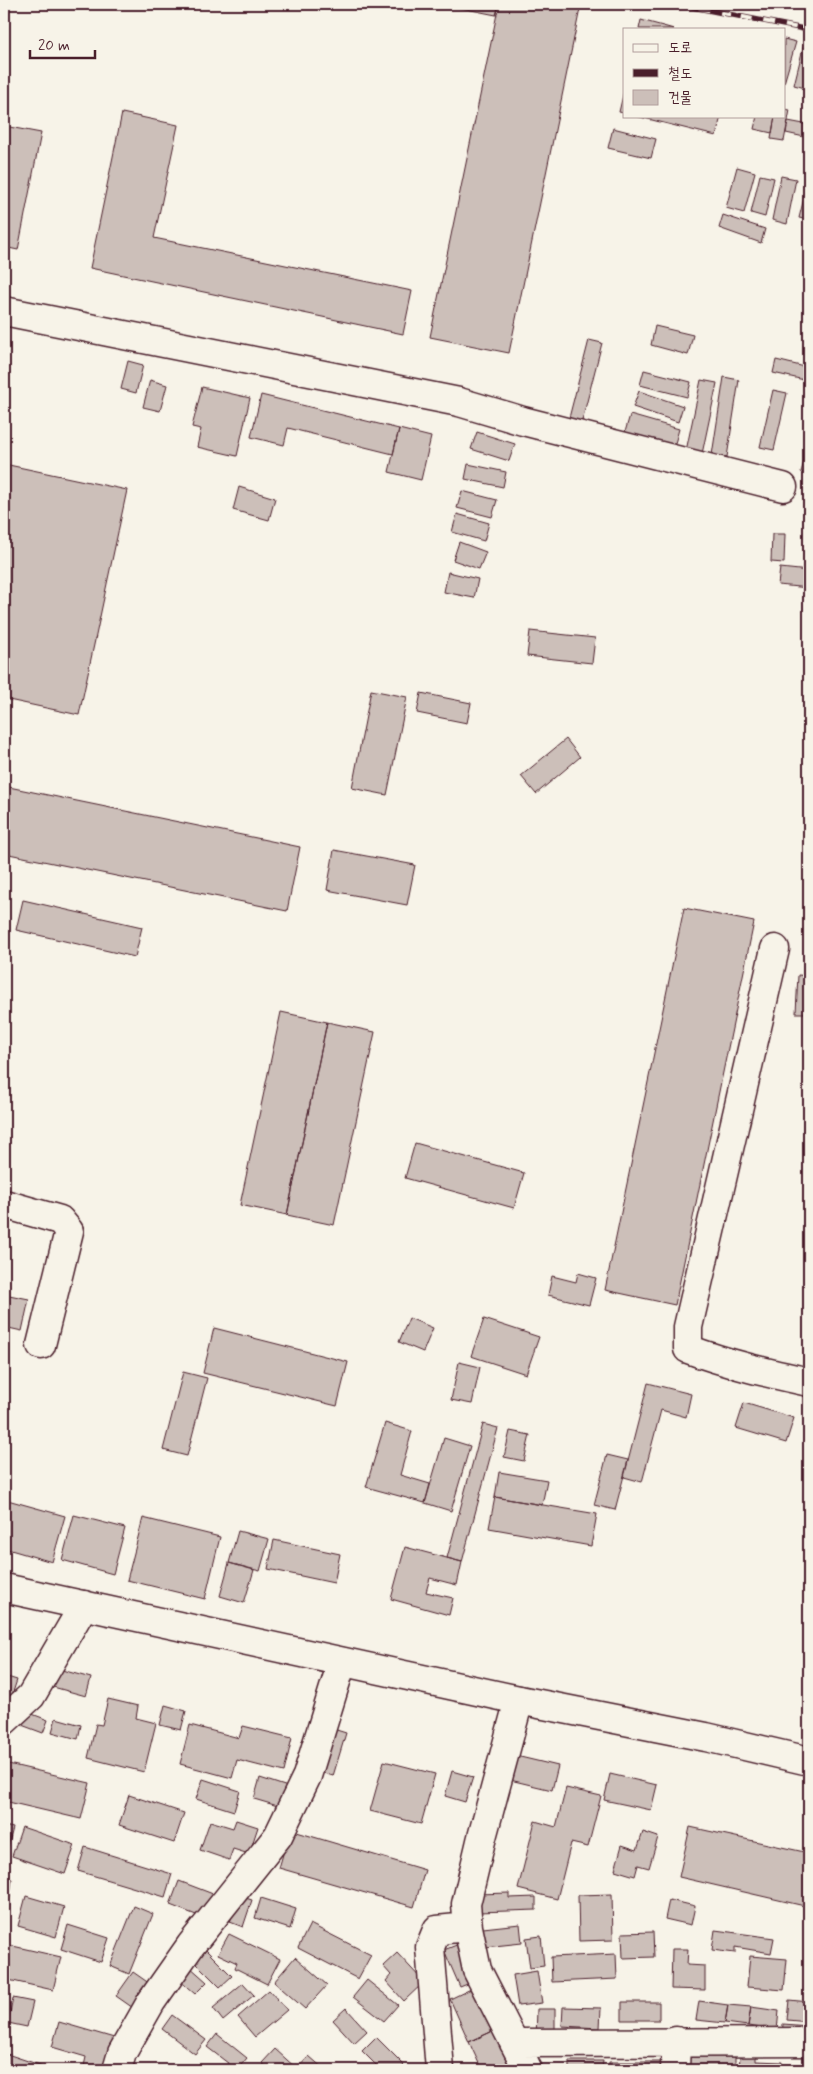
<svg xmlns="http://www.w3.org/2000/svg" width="813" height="2074" font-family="Mynerve,'Poor Story',sans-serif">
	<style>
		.building { fill: #ccbfb9; stroke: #4a1f2b }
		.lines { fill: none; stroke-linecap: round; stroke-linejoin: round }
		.minor-casing { stroke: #4a1f2b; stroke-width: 31 }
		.major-casing { stroke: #4a1f2b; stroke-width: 31 }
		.minor { stroke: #f7f3e8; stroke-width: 28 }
		.major { stroke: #f7f3e8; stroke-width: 28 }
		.rail-casing { stroke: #4a1f2b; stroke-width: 5.5 }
		.rail { stroke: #f7f3e8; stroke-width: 4; stroke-dasharray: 11; stroke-linecap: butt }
	</style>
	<rect width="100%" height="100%" fill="#f7f3e8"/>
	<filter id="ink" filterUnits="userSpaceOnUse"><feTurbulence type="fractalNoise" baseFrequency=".02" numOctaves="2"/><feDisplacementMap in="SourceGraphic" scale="10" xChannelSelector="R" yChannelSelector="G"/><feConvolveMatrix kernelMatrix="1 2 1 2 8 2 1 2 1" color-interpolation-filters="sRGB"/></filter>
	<g filter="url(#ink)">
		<path class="building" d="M441,4h58l-3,11z
			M499,4h82l-72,349 -79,-16z
			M731,4h22l-2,5z
			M641,20l33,9h-35z
			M784,39l12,3 -12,41z
			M804,44l5,2v43l-15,-4z
			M624,91v22l-5,-1z
			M784,109l6,1 -6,31 -13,-2 4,-23h9z
			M122,113l56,12 -24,113 258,53 -9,43 -313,-66z
			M636,116h85l-5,20z
			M757,116h18l-3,17 -18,-4z
			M788,121l21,4v13l-23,-5z
			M4,126l37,7 -23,117 -14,-3z
			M613,128l43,11 -5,19 -43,-10z
			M737,167l18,5 -11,41 -18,-5z
			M760,175l14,3 -9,39 -14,-4z
			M781,176l15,3 -9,45 -15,-4z
			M808,182h1v38l-10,-2z
			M723,215l42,14 -4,14 -42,-15z
			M655,326l38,9 -5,20 -37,-10z
			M589,340l13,3 -20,78 -13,-3z
			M4,341l5,1 -5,29z
			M776,360l33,8v13l-36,-8z
			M128,361l15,4 -7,28 -15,-4z
			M644,370l47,12 -4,15 -47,-12z
			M724,377l15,3 -12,77 -15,-2z
			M150,380l17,5 -7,26 -17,-4z
			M701,380l16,3 -15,71 -16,-3z
			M202,387l48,11 -13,58 -40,-9 4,-18 -9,-2z
			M773,390l14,3 -13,57 -14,-3z
			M639,391l44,15 -5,16 -45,-15z
			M261,395l138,34 -6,25 -105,-26 -4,17 -33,-8z
			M630,415l49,14 -5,18 -49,-15z
			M399,429l32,8 -10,43 -32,-8z
			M477,432l38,12 -6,17 -38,-12z
			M806,455l3,1v18l-8,-2z
			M4,464l123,26 -48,225 -75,-16z
			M468,464l38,8 -3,15 -38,-8z
			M239,487l36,11 -6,22 -36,-10z
			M462,491l35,9 -5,17 -35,-9z
			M457,514l32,9 -5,18 -32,-9z
			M772,534h13l-1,29 -13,-1z
			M459,542l27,10 -7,17 -26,-9z
			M780,568l29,3v17l-31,-3z
			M448,572l30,7 -4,19 -30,-6z
			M530,631l65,7 -3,25 -65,-7z
			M371,690l36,7 -20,98 -35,-7z
			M421,693l50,10 -4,20 -50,-10z
			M566,739l14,18 -44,37 -15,-18z
			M4,786l296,61 -13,64 -283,-58z
			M334,850l81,15 -8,40 -80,-15z
			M23,900l119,27 -7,30 -119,-27z
			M684,908l70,14 -79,383 -70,-15z
			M798,975l11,1v37h-13z
			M281,1012l46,10 -40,193 -47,-10z
			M327,1022l48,10 -41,193 -47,-10z
			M415,1143l109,30 -10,35 -109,-30z
			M578,1273l18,5 -7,27 -41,-10 4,-19 24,6z
			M4,1294l25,5 -7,32 -18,-4z
			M409,1318l24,10 -10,24 -24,-10z
			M484,1319l55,18 -13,37 -55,-18z
			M214,1328l134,34 -11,44 -134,-33z
			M459,1362l21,5 -8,37 -21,-4z
			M183,1372l24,6 -20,78 -24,-6z
			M648,1383l43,11 -5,23 -25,-7 -19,72 -18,-5z
			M744,1403l50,15 -8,25 -50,-15z
			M385,1423l27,8 -12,44 30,9 -5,19 -59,-16z
			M483,1424l15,4 -36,134 -15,-4z
			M510,1431l20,4 -6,26 -20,-4z
			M444,1438l26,8 -19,65 -26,-8z
			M607,1455l21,5 -13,50 -21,-5z
			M499,1472l48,8 -5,25 -47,-8z
			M495,1497l102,17 -6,32 -102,-18z
			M4,1499l61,17 -13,46 -48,-14z
			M74,1515l51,13 -12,46 -51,-14z
			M143,1518l77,19 -15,62 -78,-19z
			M238,1531l31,8 -9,32 -31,-8z
			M274,1540l66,14 -6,29 -66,-14z
			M405,1547l57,15 -5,23 -27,-7 -4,14 27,6 -4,17 -58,-16z
			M229,1563l25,7 -10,33 -24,-7z
			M58,1669l33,9 -5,18 -33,-9z
			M4,1676l13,4 -12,36h-1z
			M108,1699l30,7 -2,12 20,5 -12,49 -56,-14 8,-34 6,1z
			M165,1705l21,6 -5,19 -21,-5z
			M24,1711l24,9 -5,13 -24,-9z
			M56,1718l25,7 -3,14 -26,-7z
			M190,1725l49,13 4,-12 49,12 -8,34 -47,-12 -5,18 -52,-14z
			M327,1727l19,6 -13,43 -19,-6z
			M516,1756l42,10 -6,24 -42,-10z
			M384,1761l51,13 -14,50 -51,-13z
			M4,1763l86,20 -9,36 -77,-18z
			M452,1771l21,6 -8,25 -20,-6z
			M610,1774l47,11 -6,25 -47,-10z
			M260,1778l34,11 -6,20 -34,-10z
			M203,1779l37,12 -6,20 -38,-12z
			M566,1788l35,8 -13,51 -17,-4 -14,56 -39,-10 17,-68 21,6z
			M129,1795l55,18 -10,30 -55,-18z
			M236,1820l22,7 -9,27 -16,-5 -4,11 -29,-10 10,-29 23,7z
			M4,1826l9,2 -7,26 -2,-1z
			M22,1827l53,18 -10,29 -53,-18z
			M690,1827l119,26v54l-130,-30z
			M290,1830l135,40 -11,37 -135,-39z
			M643,1832l15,5 -9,31 -11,-3 -3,11 -20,-6 7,-25 15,5z
			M85,1847l87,27 -7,23 -87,-26z
			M4,1878l8,1 -6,51h-2z
			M179,1881l34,13 -9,24 -34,-13z
			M509,1893v5l27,-1v13l-57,2 -1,-18z
			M612,1894l1,46 -34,1 -1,-46z
			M26,1896l38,11 -8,30 -38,-11z
			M239,1896l13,4 -9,27 -13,-5z
			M261,1898l35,11 -6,20 -35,-11z
			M669,1900l26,6 -4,19 -26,-6z
			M134,1906l19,8 -24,60 -19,-8z
			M310,1924l61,31 -13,24 -60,-31z
			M520,1924l2,19 -37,4 -2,-19z
			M68,1925l41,13 -8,24 -40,-13z
			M715,1930l59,8 -3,15 -36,-6v6l-23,-3z
			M653,1932l1,25 -31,1 -1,-25z
			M229,1934l51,25 -13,25 -32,-16 2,-5 -19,-9z
			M541,1936l3,30 -14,2 -4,-30z
			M464,1942l16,37 -20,8 -16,-37z
			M4,1944l57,13 -8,33 -49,-11z
			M204,1948l28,28 -12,11 -28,-28z
			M672,1949h16l-1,16 18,1v24l-34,-1z
			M397,1953l27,29 -20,19 -18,-20 5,-6 -8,-9z
			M616,1954l1,25 -65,3 -1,-25z
			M750,1956l37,3 -3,31 -37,-3z
			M295,1957l32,28 -22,24 -31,-27z
			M189,1966l18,16 -12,12 -17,-15z
			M537,1971l5,32 -24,3 -5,-31z
			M133,1972l20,14 -17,24 -20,-14z
			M367,1980l31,25 -14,16 -31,-24z
			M243,1983l11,12 -31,26 -10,-13z
			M473,1988l20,43 -24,11 -19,-43z
			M269,1990l18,20 -32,27 -17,-20z
			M13,1998l20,4 -6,25 -19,-4z
			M789,2000l20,2v20l-22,-2z
			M699,2001l29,4 -3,18 -29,-3z
			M622,2002h37v18h-37z
			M728,2005l23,2 -3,19 -23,-3z
			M563,2007l38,1 -1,20 -38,-2z
			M751,2007l28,4 -2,19 -29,-4z
			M346,2008l21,23 -13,12 -21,-23z
			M537,2009h18v31h-19z
			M172,2015l34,25 -11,14 -33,-25z
			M59,2022l62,18 -9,30h-15l-13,-4 2,-9 -34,-10z
			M783,2024l26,2v13l-27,-2z
			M493,2031l16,35 -10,4h-17l-13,-28z
			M217,2034l30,24 -10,12 -30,-23z
			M376,2037l28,28 -5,5h-18l-19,-19z
			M275,2049l22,20 12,-13 16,14h-55l-8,-7z
			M4,2053l51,17h-51z
			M680,2055l55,2v13h-56z
			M740,2056h16v5l26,1v8h-43z
			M569,2061h34l-1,9h-33z
			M609,2062h53v8h-53z
			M802,2064l7,1v5h-7z
			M509,2066l1,4h-11z"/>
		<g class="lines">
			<defs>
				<path id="minor" d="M4,311l455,91 64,19 260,66
					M775,949l-87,378v22c40,15 80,24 121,33
					M4,1204l56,16 9,11 -28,114
					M519,1700l-38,141 -15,63 2,23 9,43 51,100
					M4,1721l27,-25 53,-91
					M514,2043l295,-1
					M117,2070l5,-17 29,-51 40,-57 87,-109 29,-60 35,-114
					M440,2070l-10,-123 7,-17 31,-3
					M675,2070l1,-29"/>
				<path id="major" d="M4,1588l515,112 187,37 103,24"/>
			</defs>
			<use href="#minor" class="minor-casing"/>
			<use href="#major" class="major-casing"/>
			<use href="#minor" class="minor"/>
			<use href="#major" class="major"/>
			<defs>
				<path id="rail" d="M677,4l132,26"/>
			</defs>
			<use href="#rail" class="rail-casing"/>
			<use href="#rail" class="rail"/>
		</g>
	</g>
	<rect width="813" height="2074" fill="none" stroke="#f7f3e8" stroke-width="20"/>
	<rect x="10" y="10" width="793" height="2054" fill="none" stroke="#4a1f2b" stroke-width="2" filter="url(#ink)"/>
	<rect x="623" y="28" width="162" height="90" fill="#f7f3e8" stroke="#b29e9c"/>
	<rect x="633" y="44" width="25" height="8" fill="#f7f3e8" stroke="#b29e9c"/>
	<text x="668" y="52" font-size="15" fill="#4a1f2b">도로</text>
	<rect x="633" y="69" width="25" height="8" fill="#4a1f2b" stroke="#b29e9c"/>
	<text x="668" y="78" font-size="15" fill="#4a1f2b">철도</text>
	<rect x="633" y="90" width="25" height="15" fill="#ccbfb9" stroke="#b29e9c"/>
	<text x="668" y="102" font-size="15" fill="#4a1f2b">건물</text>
	<path d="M30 50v8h65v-8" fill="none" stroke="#4a1f2b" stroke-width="2.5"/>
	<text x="38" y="50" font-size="15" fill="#4a1f2b" stroke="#f7f3e8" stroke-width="4" paint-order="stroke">20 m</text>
</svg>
